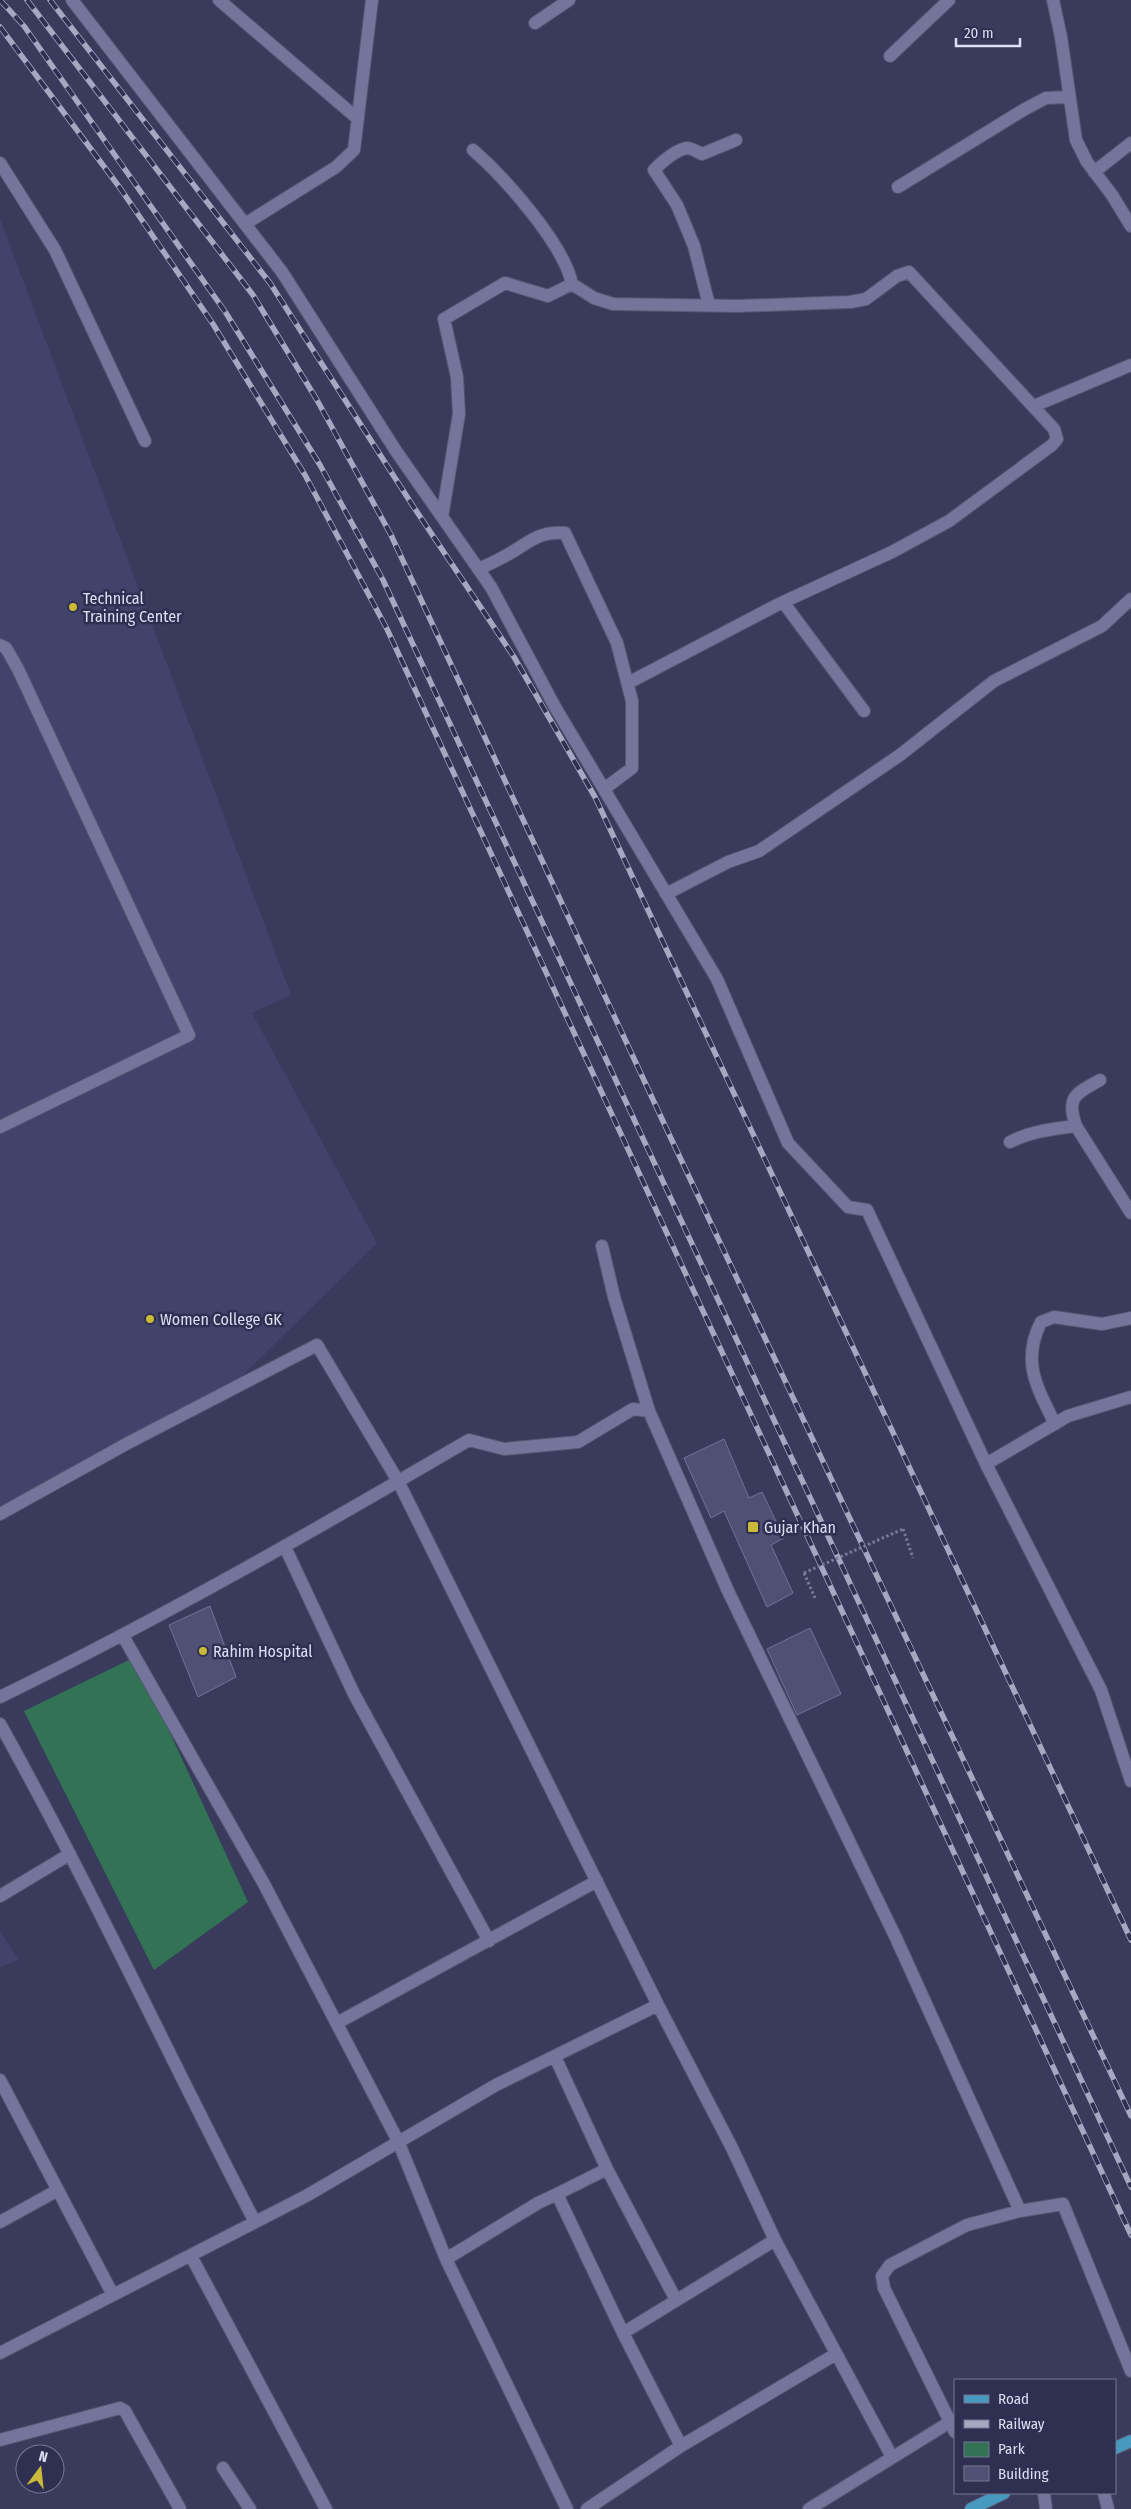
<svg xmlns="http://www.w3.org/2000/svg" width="1131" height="2509" font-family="'Fira Sans Condensed',sans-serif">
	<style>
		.built { fill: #42436b }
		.green { fill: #327356 }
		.building { fill: #4f5074; stroke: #707398 }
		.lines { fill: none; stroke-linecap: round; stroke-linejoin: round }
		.minor-casing { stroke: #565672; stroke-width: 14 }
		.major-casing { stroke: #565672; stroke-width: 14 }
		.path { stroke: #787a97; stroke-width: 3; stroke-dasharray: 2.5 2.5; stroke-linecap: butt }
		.minor { stroke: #73759b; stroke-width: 12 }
		.major { stroke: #4799bf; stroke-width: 12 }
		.rail-casing { stroke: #a6a8c1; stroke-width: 5.5 }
		.rail { stroke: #2f3051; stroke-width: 4; stroke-dasharray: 11; stroke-linecap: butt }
		.path-bridge { stroke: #787a97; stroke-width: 3; stroke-dasharray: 2.5 2.5; stroke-linecap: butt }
		.poi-dot { fill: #cbba39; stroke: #2f3051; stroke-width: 2 }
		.labels { text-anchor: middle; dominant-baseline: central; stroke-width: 5; stroke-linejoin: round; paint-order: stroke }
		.poi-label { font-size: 16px; fill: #dddff4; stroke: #2f3051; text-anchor: start }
	</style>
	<rect width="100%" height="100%" fill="#393a5c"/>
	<path class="built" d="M0,219l291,776 -39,18 125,230 -154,152 -190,101 -33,10z
		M0,1931l19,29 -19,7z"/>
	<path class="green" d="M135,1657l113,245 -94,68 -130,-259z"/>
	<path class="building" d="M724,1439l25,59 13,-6 22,46 -13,7 22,48 -26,14 -43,-96 -13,7 -27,-60z
		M210,1606l26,71 -38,20 -29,-72z
		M810,1628l31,66 -44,21 -30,-66z"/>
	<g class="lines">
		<defs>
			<path id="minor" d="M72,0l210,272 114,179 95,136 64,120 162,272 71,164 60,64 19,3 119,254 115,226 30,91
				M219,0l139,119
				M1053,0l8,37 15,103 11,22 25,33 19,31
				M535,23l34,-23
				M890,56l59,-56
				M473,150c31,27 91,94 99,134l22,14 19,6 125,2 112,-4 16,-3 31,-23 12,-4 145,157 3,10 -5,6 -103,76 -57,31 -113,52 -151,79
				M0,163l55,87 90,191
				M1094,172l37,-29
				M898,187l127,-78 21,-11 23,-1
				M245,224l91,-57 18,-17 18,-150
				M709,305l-15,-59 -17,-41 -23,-35c8,-8 21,-20 33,-22 4,0 11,4 15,6l34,-14
				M1034,406l97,-41
				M442,517l17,-103 -2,-37 -13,-58 61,-36 43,13 24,-12
				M478,569c10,-4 20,-9 29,-14 22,-12 30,-24 58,-22l52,110 15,58v67l-28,21
				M783,602l81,109
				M0,645l6,3 12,21 171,366 -189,92
				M666,894l62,-32 31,-11 141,-96 94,-74 108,-55 29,-27
				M1076,1126c-10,-29 -1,-32 24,-46
				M1010,1142c21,-11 43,-13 66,-16l55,87
				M649,1411l79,180 168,347 124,273 43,-7 68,167
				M1055,1424c-18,-37 -34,-62 -14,-102l13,-5 48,7 29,-6
				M986,1464l82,-48 63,-19
				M0,1514l128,-71 189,-98 81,136 260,524 -162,80 -190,111 -306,157
				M285,1547l69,147 135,247
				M123,1636l141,248 134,257 48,118 121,250
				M0,1697c160,-78 315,-167 469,-257l35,9 74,-7 55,-33 16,2 -35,-114 -12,-51
				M0,1724c91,163 169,333 255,498
				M0,1896l70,-42
				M658,2005l74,143 43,92 117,217
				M337,2023l260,-142
				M555,2057l52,112 69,131
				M0,2080l113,215
				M557,2194l50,-25
				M0,2222l58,-32
				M191,2256l135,253
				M446,2259l92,-56 19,-9 66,139 58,113
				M623,2333l152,-93
				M955,2432l-71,-144 -2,-12 8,-11 77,-40 53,-14
				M0,2440l120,-32 5,3 55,98
				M223,2468l27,41
				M1044,2493l2,16
				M1104,2493l4,16
				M587,2509l94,-63 155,-92
				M809,2509l141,-87"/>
			<path id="major" d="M1115,2448l16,-7
				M971,2509l33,-16"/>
		</defs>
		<use href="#minor" class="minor-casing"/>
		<use href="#major" class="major-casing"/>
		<path class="path" d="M903,1529l10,29
			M804,1573l11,25"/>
		<use href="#minor" class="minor"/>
		<use href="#major" class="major"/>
		<defs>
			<path id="rail" d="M0,0l24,26 202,287 94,152 63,115 748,1607
				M27,0l226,295 64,105 74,135 277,597 463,984
				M50,0l220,283 143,223 101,151 81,140 536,1143
				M0,27l120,161 93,136 92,151 82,154 744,1606"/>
		</defs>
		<use href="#rail" class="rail-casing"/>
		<use href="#rail" class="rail"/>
		<path class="path-bridge" d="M804,1573l99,-44"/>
	</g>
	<g class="poi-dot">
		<circle cx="73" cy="607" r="5"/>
		<circle cx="150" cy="1319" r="5"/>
		<rect x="747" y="1521" width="12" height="12" rx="2.5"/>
		<circle cx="203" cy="1651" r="5"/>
	</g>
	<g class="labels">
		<g class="poi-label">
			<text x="83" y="598">Technical<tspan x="83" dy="18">Training Center</tspan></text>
			<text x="160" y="1319">Women College GK</text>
			<text x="764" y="1527">Gujar Khan</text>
			<text x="213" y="1651">Rahim Hospital</text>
		</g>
	</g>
	<rect x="954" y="2379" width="162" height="115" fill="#2f3051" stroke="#757692"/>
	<rect x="964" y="2395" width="25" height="8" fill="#4799bf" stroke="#757692"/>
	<text x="998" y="2404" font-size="15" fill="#dddff4">Road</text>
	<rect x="964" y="2420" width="25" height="8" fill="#a6a8c1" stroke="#757692"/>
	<text x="998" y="2429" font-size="15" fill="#dddff4">Railway</text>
	<rect x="964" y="2442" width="25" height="15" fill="#327356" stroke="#757692"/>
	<text x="998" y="2454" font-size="15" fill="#dddff4">Park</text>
	<rect x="964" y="2466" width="25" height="15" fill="#4f5074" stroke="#757692"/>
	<text x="998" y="2479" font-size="15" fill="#dddff4">Building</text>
	<g transform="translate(40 2469) rotate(15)"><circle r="24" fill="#2f3051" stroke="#757692"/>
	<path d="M0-4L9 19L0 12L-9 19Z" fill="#cbba39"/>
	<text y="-8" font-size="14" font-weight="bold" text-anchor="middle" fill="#dddff4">N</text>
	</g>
	<path d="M956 38v8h64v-8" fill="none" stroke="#dddff4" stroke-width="2.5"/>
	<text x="964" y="38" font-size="15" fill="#dddff4" stroke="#2f3051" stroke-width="4" paint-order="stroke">20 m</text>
</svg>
